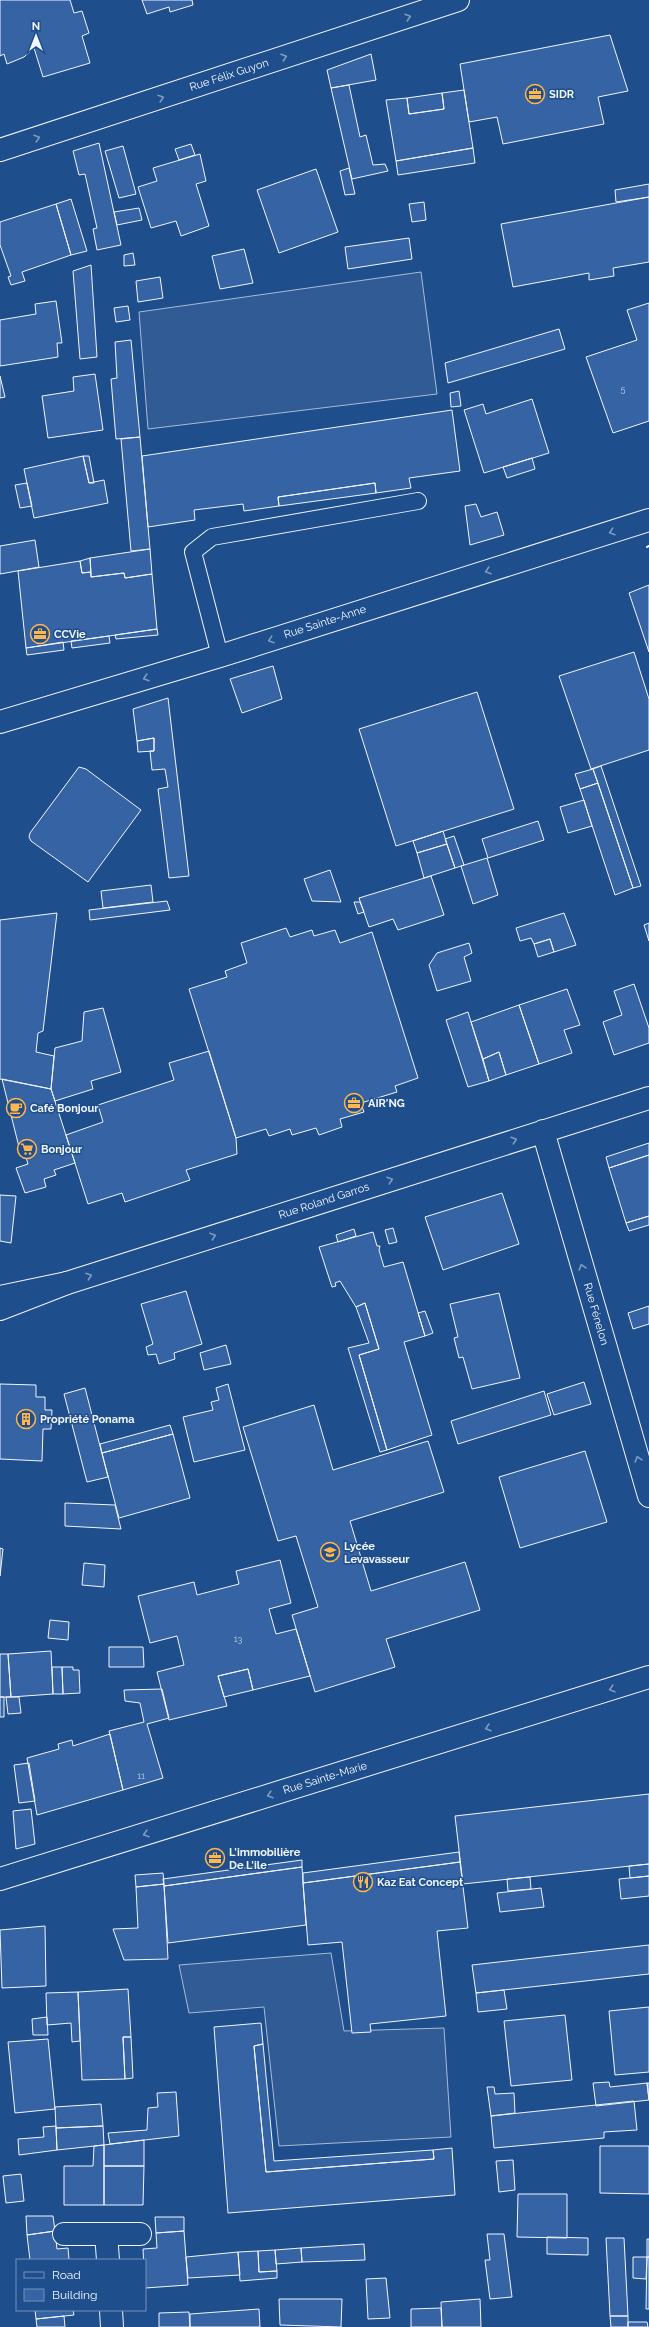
<svg xmlns="http://www.w3.org/2000/svg" width="649" height="2327" font-family="Raleway,sans-serif">
	<style>
		.parking { fill: #305b95; stroke: #a8bbd7 }
		.building { fill: #3563a3; stroke: #f2f6ff }
		.lines { fill: none; stroke-linecap: round; stroke-linejoin: round }
		.lane-casing { stroke: #f2f6ff; stroke-width: 18 }
		.street-casing { stroke: #f2f6ff; stroke-width: 24 }
		.secondary-casing { stroke: #f2f6ff; stroke-width: 24 }
		.lane { stroke: #1f4e8c; stroke-width: 16 }
		.street { stroke: #1f4e8c; stroke-width: 22 }
		.secondary { stroke: #1f4e8c; stroke-width: 22 }
		.wall { stroke: #f2f6ff; stroke-width: 2 }
		.oneway { stroke: #7e9ac0 }
		.labels { text-anchor: middle; dominant-baseline: central; stroke-width: 3; stroke-linejoin: round; paint-order: stroke }
		.number-label { font-size: 9px; fill: #c3d1e8 }
		.street-label { font-size: 11px; fill: #f2f6ff; stroke: #1f4e8c }
		.poi-label { font-size: 11px; font-weight: bold; fill: #f2f6ff; stroke: #1f4e8c; text-anchor: start }
	</style>
	<rect width="100%" height="100%" fill="#1f4e8c"/>
	<path class="parking" d="M421,272l16,122 -289,35 -9,-117z
		M331,1953l13,78 100,-3 7,109 -172,9 -15,-139 -75,6 -10,-48z"/>
	<path class="building" d="M0,0h70l4,13 8,-2 7,22 -7,3 8,27 -47,14 -9,-29 -10,9 -17,7 -3,-10 -4,2z
		M142,0h50l1,5 -23,7 -1,-5 -22,7z
		M610,35l18,56 -30,6 6,27 -101,20 -6,-27 -28,5 -9,-58z
		M371,54l5,26 -45,8 -4,-18z
		M349,85l11,52 6,-2 7,30 12,-1 3,7 -36,8 -21,-91z
		M464,90l9,58 -77,13 -10,-61 21,-2 2,16 35,-5 -2,-16z
		M442,93l2,16 -35,5 -2,-16z
		M99,143l22,102 -24,5 -4,-21 4,-1 -12,-54 -6,1 -6,-24z
		M191,144l4,11 -16,5 -4,-11z
		M123,146l13,48 -17,4 -14,-47z
		M473,148l2,15 -77,12 -2,-14z
		M200,154l6,27 -10,3 13,42 -28,10 -5,-15 -25,7 -13,-41 19,-6 -4,-13z
		M349,168l6,26 -10,1 -5,-24z
		M316,169l22,63 -59,21 -22,-63z
		M649,184v13l-33,5 -1,-12z
		M649,197v65l-36,6 1,8 -25,4v-7l-76,14 -12,-63z
		M71,199l16,52 -16,4 -15,-51z
		M424,202l2,18 -14,2 -3,-18z
		M56,204l15,51 -49,17 3,9 -14,4 -3,-8 3,-1 -11,-31v-23z
		M139,208l3,12 -25,5 -3,-13z
		M409,238l3,21 -64,10 -3,-22z
		M244,249l9,34 -33,6 -8,-33z
		M133,253l2,12 -11,1v-11z
		M91,265l6,92 -17,2 -7,-88z
		M160,277l3,21 -25,4 -2,-21z
		M56,301l6,42h-5l1,14 -58,9v-46l36,-6 -1,-10z
		M649,303v118l-36,12 -27,-76 51,-17 -10,-30z
		M128,306l2,14 -14,2 -2,-14z
		M559,329l6,20 -117,34 -3,-20z
		M131,340l9,97 -24,2 -5,-60 6,-1 -2,-36z
		M95,374l8,56 -55,8 -6,-42 32,-5 -1,-14z
		M0,376l5,21 -5,1z
		M459,391l2,15 -10,1 -1,-14z
		M532,399l17,54 -65,20 -20,-63 19,-6 3,10z
		M452,410l8,61 -51,7 2,10 -35,5 -1,-10 -97,14 1,9 -35,5 -1,-7 -49,6 1,10 -47,7 -6,-71z
		M140,437l10,112 -19,2 -10,-112z
		M83,456h6l5,27h-5z
		M83,456l6,27 15,-3 4,23 -74,15 -10,-49z
		M532,458l3,11 -28,9 -4,-11z
		M27,483l5,23 -12,2 -5,-23z
		M375,483l1,10 -97,13 -1,-9z
		M476,504l5,13 16,-5 7,23 -34,10 -5,-39z
		M35,540l4,27 -39,7v-28z
		M150,549l2,25 -27,4 -1,-5 -33,4 -1,-19z
		M90,558l1,14 -9,1 -2,-12z
		M80,561l2,12 9,-1v5l33,-4 1,5 27,-4 5,55 -131,19 -8,-77z
		M649,585v67l-20,-59z
		M157,629l1,6 -42,4 -1,-4z
		M109,636l1,7 -38,5 -1,-7z
		M63,642l1,8 -37,5 -1,-7z
		M634,652l15,47v51l-58,19 -32,-93z
		M273,666l9,33 -40,14 -12,-34z
		M477,692l37,117 -118,37 -37,-117z
		M168,698l21,178 -20,2 -11,-89 10,-2 -3,-18 -13,1 -2,-19h4v-13l-17,3 -4,-32z
		M154,738v13l-16,1 -1,-11z
		M601,766l40,120 -8,2 -40,-119z
		M79,767l7,2 55,41 -53,72 -57,-41 -2,-4 1,-4z
		M593,769l5,14 -18,6 -5,-15z
		M598,783l35,105 -18,7 -35,-106z
		M584,800l8,26 -24,7 -8,-26z
		M538,821l6,19 -56,18 -6,-19z
		M443,831l4,13 -30,9 -4,-12z
		M454,836l10,29 -9,3 -10,-29z
		M447,844l8,24 -31,10 -7,-25z
		M487,858l11,37 -25,9 -12,-38z
		M330,870l11,32 -29,-1 -8,-22z
		M431,876l13,39 -46,15 -5,-11 -24,8 -10,-29z
		M151,885l2,17 -50,6 -2,-17z
		M167,901l3,9 -80,10 -1,-10z
		M354,902h6l4,10 -6,2z
		M57,913l-14,118 -5,2 -2,19 18,4 -3,33 -51,-10v-159z
		M564,913l12,32 -22,7 -4,-13 -16,5 -3,-6 -11,3 -4,-13z
		M649,923v18l-5,-16z
		M286,928l4,9 22,-7 2,6 21,-6 5,13 32,-11 46,146 -23,8 2,6 -36,11 3,9 -24,7 2,8 -23,8 -3,-7 -24,7 -2,-6 -21,7 -3,-7 -30,9 -47,-149 38,-12 -2,-6 22,-8 -6,-20z
		M550,939l4,13 -16,5 -4,-13z
		M469,943l3,10 -8,4 7,24 -34,10 -8,-26 8,-12z
		M634,984l15,44v15l-35,12 -11,-33 19,-7 -8,-24z
		M567,989l13,36 -16,5 8,23 -33,11 -20,-59z
		M519,1005l20,59 -33,11 -7,-23 -16,7 -12,-37z
		M103,1008l18,64 -30,9 2,8 -38,12 -4,-12 4,-41 27,-7 2,-29z
		M468,1012l21,69 -21,6 -22,-67z
		M209,1051l27,87 1,16 -51,16 4,10 -65,22 -3,-9 -34,11 -22,-69 37,-13 -5,-17 76,-25 -5,-17z
		M499,1052l7,23 -17,6 -6,-22z
		M2,1079l49,10 24,74 -21,7 2,5 -12,4 2,8 -21,6 -9,-25 12,-4 -3,-10 -4,1z
		M649,1143v12l-40,13 -3,-11z
		M649,1155v61l-23,7 -17,-55z
		M502,1193l17,51 -76,26 -18,-53z
		M0,1195l16,1 -5,47 -11,-2z
		M649,1216v9l-20,6 -3,-8z
		M393,1228l4,14 -8,2 -4,-14z
		M354,1229l2,7 -18,6 -2,-7z
		M373,1232l4,14h3l-1,4 5,17 19,-5 22,74 -21,6 28,93 -45,15 -28,-95 20,-6 -14,-46 -9,4 -16,-26 -5,2 1,3 -4,1 -13,-40z
		M186,1291l16,53 -28,9 1,6 -16,5 -3,-10 -8,1 -2,-8 7,-3 -12,-40z
		M499,1293l21,85 -48,11 -9,-32 -4,1 -5,-20 4,-1 -8,-33z
		M365,1303l14,46 -20,6 28,95 -7,2 -32,-104 21,-5 -13,-36z
		M649,1306v18l-16,5 -5,-16z
		M425,1311l8,22 -8,3 -7,-23z
		M226,1345l5,19 -27,6 -4,-17z
		M584,1382l7,22 -37,11 -7,-21z
		M0,1384l36,1v12h9v13h7l-1,19h-8l-1,32 -42,-2z
		M228,1384l17,66 -51,12 -11,-45 30,-7 -2,-8 8,-2 -3,-12z
		M85,1388l23,89 -21,5 -23,-88z
		M544,1391l7,24 -93,29 -7,-23z
		M314,1405l19,65 95,-29 16,51 -94,29 21,70 94,-29 15,48 -94,29 9,28 -80,25 -23,-77 26,-8 -22,-71 -18,5 -35,-114z
		M170,1425l3,9 -71,19 -2,-9z
		M173,1434l17,64 -71,20 -17,-65z
		M585,1451l22,71 -87,26 -21,-71z
		M65,1503l50,2 6,24 -56,-3z
		M0,1548l3,1 -3,27z
		M280,1560l11,43 -22,6 7,25 20,-5 14,47 -57,14 -5,-21 -30,7 9,30 -58,14 -12,-48 27,-7 -7,-29 -27,7 -12,-47 56,-14 3,13 42,-11 -3,-13z
		M84,1563l21,2 -1,22 -22,-2z
		M50,1620l19,2 -1,18 -20,-2z
		M109,1647h34l1,20h-35z
		M51,1651l2,43 -42,3 -3,-43z
		M0,1654h8l3,43h-11z
		M52,1667h10l1,27h-10z
		M62,1667h11v3h6l1,23 -17,1z
		M248,1669l5,21 -29,7 -6,-21z
		M162,1689l7,29 -22,6 16,54 -40,12 -14,-59 35,-9 -4,-19 -15,-2 -1,-11z
		M0,1697h4v20h-4z
		M6,1697h13l2,16 -13,1z
		M110,1734l13,56 -86,25 -10,-57 32,-9 -1,-5 14,-4 1,6z
		M29,1763l6,38 -16,2 -5,-38z
		M649,1794v70l-186,20 -8,-68z
		M31,1809l4,35 -19,5 -3,-38z
		M459,1852l1,10 -157,21v-10z
		M302,1860v7l-138,19 -1,-7z
		M460,1862l8,66 -31,3 9,85 -76,8 1,8 -19,1 -10,-91 -34,3 -5,-62z
		M649,1864v12l-19,2 -1,-12z
		M302,1867l4,58 -138,18 -4,-57z
		M163,1873l1,11 -28,3 -1,-12z
		M649,1876v20l-28,3 -2,-20z
		M530,1877l1,12 -23,2 -1,-12z
		M164,1884l4,75 -44,1 -11,-31 25,-1 -2,-41z
		M541,1888l3,19 -44,5 -3,-19z
		M45,1926l1,60 -44,2 -2,-58z
		M649,1945v29l-173,19 -4,-28z
		M128,1989l3,48h-8l2,42 -43,1 -4,-88z
		M504,1990l3,19 -29,3 -2,-19z
		M78,1992l2,49 -8,1 -1,-19 -24,2 -1,-32z
		M649,2007v65l-34,3 -6,-64z
		M565,2015l7,65 -61,6 -7,-65z
		M47,2017l1,18h-15l-1,-16z
		M261,2023l2,21 -9,2 12,126 168,-13 -1,-9 19,-2 3,47 -227,18 -14,-186z
		M123,2037h8l2,41 -8,1z
		M48,2039l7,70 -40,4 -7,-71z
		M263,2044l11,117 159,-11 1,9 -168,13 -12,-126z
		M609,2082l1,5 37,-4 2,17 -53,6 -3,-23z
		M647,2083h2v17z
		M487,2087h7l1,7 19,-1 1,20 -24,3z
		M176,2092l3,44 -69,8 -2,-11 39,-3 1,-22 10,-1 -1,-14z
		M634,2101l3,29 -33,2v6l-110,10 -3,-32z
		M101,2104l2,22 -47,2 -1,-21z
		M56,2126l1,24 -38,5 -1,-16 26,-2 -1,-10z
		M103,2126l1,19 -47,5 -1,-22z
		M144,2140v26h-40v-21z
		M104,2145v60h-40v-39h29l1,-20z
		M600,2146h49v48l-49,-1z
		M513,2160l2,30 -16,2 -3,-31z
		M104,2166h40l-1,39h-39z
		M21,2174l3,27 -18,2 -3,-27z
		M518,2194h49v44l-50,-1z
		M26,2216h27l2,15 -28,4z
		M155,2217h29v14l-28,2z
		M55,2231l2,18 11,-1 1,12h-39l-3,-25z
		M184,2231l4,54 -43,3 -2,-39 14,-1 -1,-15z
		M487,2234h17l8,63 -22,2 -5,-39h5z
		M547,2237l41,1v17l-41,-1z
		M606,2238h18l4,78h-18z
		M647,2239h2v18h-2z
		M364,2244l1,16 -63,2 -1,-14z
		M301,2248l1,14 -26,2 -1,-14z
		M275,2250l2,21 -18,1 -1,-21z
		M258,2251l1,21 18,-1v7l-37,3 -2,-29z
		M238,2252l2,23 -52,3 -2,-21z
		M633,2257h14l-1,22 -13,-1z
		M647,2257h2v52h-3z
		M386,2278l4,40 -22,1 -2,-40z
		M279,2299h63l-1,28 -61,-2z
		M480,2299l1,28h-39l-1,-25z
		M441,2308l1,19h-31v-18z
		M259,2309l1,18h-70v-13z
		M35,2310h38l1,5 -38,4z
		M189,2312l1,15h-31v-14z
		M64,2316l1,11h-28l-1,-8z
		M610,2316h18v11h-17z
		M628,2322h19l1,5h-20z"/>
	<g class="lines">
		<defs>
			<path id="lane" d="M220,656l-27,-104 19,-15 206,-36"/>
			<path id="street" d="M0,150l458,-150
				M0,722l220,-66 429,-136
				M543,1131l106,365
				M0,1309l67,-26 582,-185
				M0,1879l649,-202
				M64,2234h76
				M106,2234l2,26
				M111,2310l1,17"/>
			<path id="secondary" d="M0,1297l67,-14"/>
		</defs>
		<use href="#lane" class="lane-casing"/>
		<use href="#street" class="street-casing"/>
		<use href="#secondary" class="secondary-casing"/>
		<use href="#lane" class="lane"/>
		<use href="#street" class="street"/>
		<use href="#secondary" class="secondary"/>
		<path class="wall" d="M647,547l2,-1"/>
	</g>
	<defs><path id="oneway-chevron" d="M-2-3.5L2.5 0L-2 3.5" fill="none" stroke-width="1.6" stroke-linecap="round" stroke-linejoin="round"/></defs>
	<g class="oneway">
		<use href="#oneway-chevron" transform="translate(408 17) rotate(-18)"/>
		<use href="#oneway-chevron" transform="translate(284 57) rotate(-18)"/>
		<use href="#oneway-chevron" transform="translate(161 98) rotate(-18)"/>
		<use href="#oneway-chevron" transform="translate(37 138) rotate(-18)"/>
		<use href="#oneway-chevron" transform="translate(612 532) rotate(162)"/>
		<use href="#oneway-chevron" transform="translate(488 571) rotate(162)"/>
		<use href="#oneway-chevron" transform="translate(271 640) rotate(162)"/>
		<use href="#oneway-chevron" transform="translate(146 678) rotate(163)"/>
		<use href="#oneway-chevron" transform="translate(514 1140) rotate(-18)"/>
		<use href="#oneway-chevron" transform="translate(390 1180) rotate(-18)"/>
		<use href="#oneway-chevron" transform="translate(213 1236) rotate(-18)"/>
		<use href="#oneway-chevron" transform="translate(582 1267) rotate(-106)"/>
		<use href="#oneway-chevron" transform="translate(89 1276) rotate(-18)"/>
		<use href="#oneway-chevron" transform="translate(638 1459) rotate(-106)"/>
		<use href="#oneway-chevron" transform="translate(612 1689) rotate(163)"/>
		<use href="#oneway-chevron" transform="translate(488 1728) rotate(163)"/>
		<use href="#oneway-chevron" transform="translate(270 1795) rotate(163)"/>
		<use href="#oneway-chevron" transform="translate(146 1834) rotate(163)"/>
	</g>
	<defs>
		<symbol id="office-ring" viewBox="-11 -11 22 22"><circle r="9.5" fill="#1f4e8c" stroke="#ffb74d" stroke-width="1.5"/><path d="M-6-3h4V-5.5h4V-3h4V5H-6ZM-1-4.5V-3h2v-1.5ZM-6 0V1H6V0Z" fill="#ffb74d"/></symbol>
		<symbol id="cafe-ring" viewBox="-11 -11 22 22"><circle r="9.5" fill="#1f4e8c" stroke="#ffb74d" stroke-width="1.5"/><path d="M-5.5-4.5H6V0H3Q3 3.5 0 3.5H-2.5Q-5.5 3.5-5.5 0ZM3-3.2v2h1.7v-2ZM-6 4.5H4V6H-6Z" fill="#ffb74d"/></symbol>
		<symbol id="supermarket-ring" viewBox="-11 -11 22 22"><circle r="9.5" fill="#1f4e8c" stroke="#ffb74d" stroke-width="1.5"/><path d="M-6-5.5h2.5l.6 2H6L4.5 2H-2.5L-4.4-4H-6ZM-1.5 3.2a1.3 1.3 0 1 0 .1 0ZM3 3.2a1.3 1.3 0 1 0 .1 0Z" fill="#ffb74d"/></symbol>
		<symbol id="building-ring" viewBox="-11 -11 22 22"><circle r="9.5" fill="#1f4e8c" stroke="#ffb74d" stroke-width="1.5"/><path d="M-4-6H4V6H1V3H-1V6H-4ZM-2.5-4.3h1.7v1.8h-1.7ZM.8-4.3h1.7v1.8H.8ZM-2.5-1h1.7V.8h-1.7ZM.8-1h1.7V.8H.8Z" fill="#ffb74d"/></symbol>
		<symbol id="school-ring" viewBox="-11 -11 22 22"><circle r="9.5" fill="#1f4e8c" stroke="#ffb74d" stroke-width="1.5"/><path d="M0-5L7-2L0 1L-7-2ZM-4 1L0 2.5L4 1V4Q0 6-4 4Z" fill="#ffb74d"/></symbol>
		<symbol id="restaurant-ring" viewBox="-11 -11 22 22"><circle r="9.5" fill="#1f4e8c" stroke="#ffb74d" stroke-width="1.5"/><path d="M-5-6h1v4h1v-4h1v4h1v-4h1v5L-1.5 .5V6h-2V.5L-5-1ZM5-6V6H3V1.5H1.5Q1.5-4 5-6Z" fill="#ffb74d"/></symbol>
	</defs>
	<g fill-rule="evenodd">
		<use href="#office-ring" x="524" y="83" width="22" height="22"/>
		<use href="#office-ring" x="29" y="623" width="22" height="22"/>
		<use href="#office-ring" x="343" y="1092" width="22" height="22"/>
		<use href="#cafe-ring" x="5" y="1097" width="22" height="22"/>
		<use href="#supermarket-ring" x="16" y="1138" width="22" height="22"/>
		<use href="#building-ring" x="15" y="1408" width="22" height="22"/>
		<use href="#school-ring" x="319" y="1541" width="22" height="22"/>
		<use href="#office-ring" x="204" y="1847" width="22" height="22"/>
		<use href="#restaurant-ring" x="352" y="1871" width="22" height="22"/>
	</g>
	<g class="labels">
		<g class="number-label">
			<text x="623" y="389">5</text>
			<text x="238" y="1639">13</text>
			<text x="141" y="1776">11</text>
		</g>
		<g class="street-label">
			<text transform="translate(229 75) rotate(-18)">Rue Félix Guyon</text>
			<text transform="translate(325 622) rotate(-18)">Rue Sainte-Anne</text>
			<text transform="translate(324 1201) rotate(-18)">Rue Roland Garros</text>
			<text transform="translate(596 1314) rotate(74)">Rue Fénelon</text>
			<text transform="translate(325 1778) rotate(-17)">Rue Sainte-Marie</text>
		</g>
		<g class="poi-label">
			<text x="549" y="94">SIDR</text>
			<text x="54" y="634">CCVie</text>
			<text x="368" y="1103">AIR'NG</text>
			<text x="30" y="1108">Café Bonjour</text>
			<text x="41" y="1149">Bonjour</text>
			<text x="40" y="1419">Propriété Ponama</text>
			<text x="344" y="1546">Lycée<tspan x="344" dy="13">Levavasseur</tspan></text>
			<text x="229" y="1852">L'immobilière<tspan x="229" dy="13">De L'ile</tspan></text>
			<text x="377" y="1882">Kaz Eat Concept</text>
		</g>
	</g>
	<rect x="16" y="2259" width="130" height="52" fill="#1f4e8c" stroke="#7391ba"/>
	<rect x="24" y="2272" width="20" height="6" fill="#1f4e8c" stroke="#7391ba"/>
	<text x="52" y="2279" font-size="12" fill="#f2f6ff">Road</text>
	<rect x="24" y="2289" width="20" height="12" fill="#3563a3" stroke="#7391ba"/>
	<text x="52" y="2299" font-size="12" fill="#f2f6ff">Building</text>
	<g transform="translate(36 36)" stroke="#1f4e8c" stroke-width="3" paint-order="stroke">
	<path d="M0-3L7 15L0 10L-7 15Z" fill="#f2f6ff"/>
	<text y="-6" font-size="11" font-weight="bold" text-anchor="middle" fill="#f2f6ff">N</text>
	</g>
</svg>
